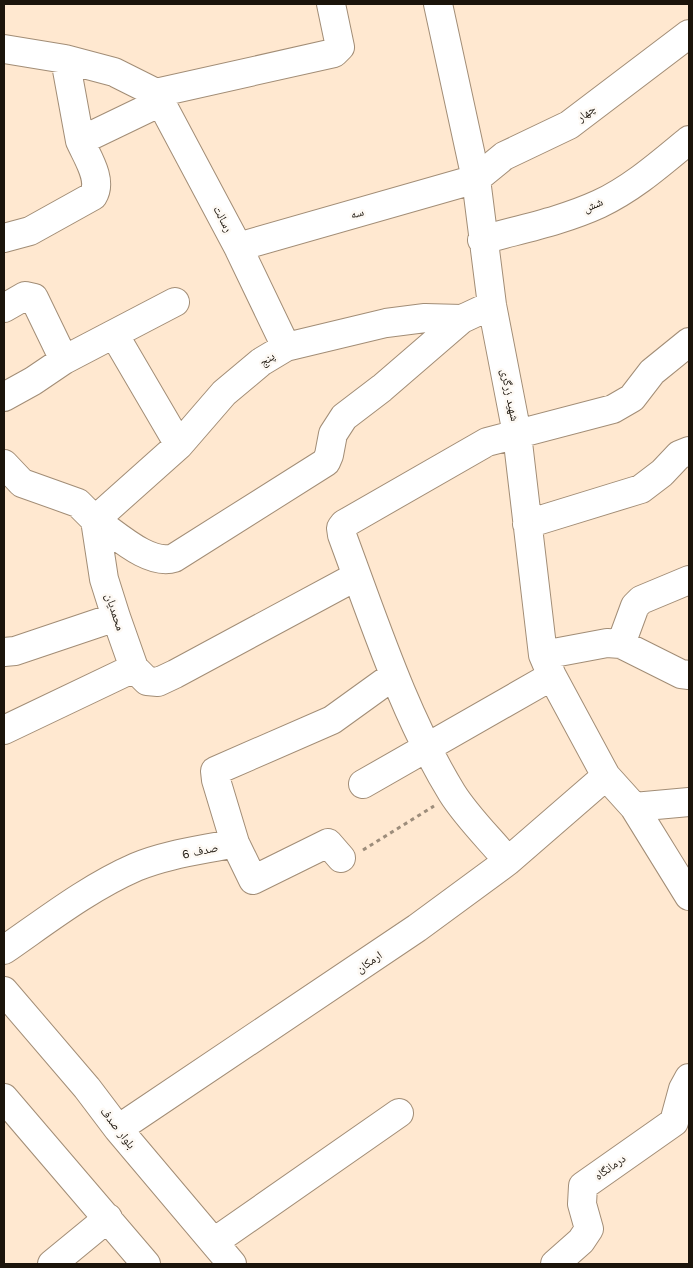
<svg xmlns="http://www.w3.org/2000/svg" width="693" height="1268" font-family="'Work Sans','Noto Naskh Arabic',sans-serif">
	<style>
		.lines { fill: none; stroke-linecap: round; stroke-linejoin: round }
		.minor-casing { stroke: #a28d76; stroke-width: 30 }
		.path { stroke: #9d8d7b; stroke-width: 3; stroke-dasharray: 4 4; stroke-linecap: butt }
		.minor { stroke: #fff; stroke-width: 28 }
		.labels { text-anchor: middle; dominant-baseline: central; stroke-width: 5; stroke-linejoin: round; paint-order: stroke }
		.street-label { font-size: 12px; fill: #1b140b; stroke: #fdf9f4 }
	</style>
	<rect width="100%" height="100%" fill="#ffe8d0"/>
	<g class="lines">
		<defs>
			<path id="minor" d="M438,4l38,175 16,126 25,129 26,221 9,21 54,100 28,31 55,89
				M4,49l61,10 49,13 42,21 82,154 48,100
				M65,59l15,82
				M156,93l178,-40 6,-6 -9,-43
				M4,238l26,-7 63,-35c10,-16 -6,-39 -13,-55l81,-39
				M482,240c39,-11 80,-19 117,-36 34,-16 62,-41 90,-64
				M238,247l238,-68 28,-23 65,-31 120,-91
				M4,308l21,-12 9,2 30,62
				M462,319l-80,69 -38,29 -11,17 -4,21 -3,7 -152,96c-25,8 -58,-24 -79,-38l84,-75 45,-52 37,-31 25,-15 100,-24 39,-5 37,1 30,-14
				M114,334l65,111
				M4,397l29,-16 31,-21 111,-58
				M4,464l18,19 56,20 17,17 9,59 12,38 18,51 13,13 11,1 17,-8 182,-98c27,74 54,150 95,217 15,24 38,46 56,68
				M527,524l114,-35 21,-16 17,-18 10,-4
				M357,576l-15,-41 -1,-7 3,-4 143,-82 126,-33 19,-11 20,-26 37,-30
				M621,644l14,-38 6,-6 48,-20
				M4,652l11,-1 101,-34
				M543,655l64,-12 14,1 60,30 8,1
				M4,730l130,-62
				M363,784l189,-108
				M634,807l55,-5
				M235,843l-19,-63 -1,-9 117,-51 61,-44
				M4,950c42,-29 84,-62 132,-83 31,-13 67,-17 99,-24l18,37 75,-37 13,15
				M4,991l83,97 31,41 114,135
				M4,1098l142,166
				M118,1129l299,-201 91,-67 98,-85
				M214,1242l185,-129
				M52,1264l56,-46
				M555,1264l26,-23 8,-12 -7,-25 1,-18 91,-64 9,-33 6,-11"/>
		</defs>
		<use href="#minor" class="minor-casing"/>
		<path class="path" d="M363,850l71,-44"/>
		<use href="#minor" class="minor"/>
	</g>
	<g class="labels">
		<g class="street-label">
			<text transform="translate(586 113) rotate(-37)">چهار</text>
			<text transform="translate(593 205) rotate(-23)">شش</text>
			<text transform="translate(357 213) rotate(-16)">سه</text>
			<text transform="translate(223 219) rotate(62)">رسالت</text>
			<text transform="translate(267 359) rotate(-34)">پنج</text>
			<text transform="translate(510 395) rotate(79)">شهید زرگری</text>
			<text transform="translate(115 612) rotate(72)">محمدیان</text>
			<text transform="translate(200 851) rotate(-12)">صدف 6</text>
			<text transform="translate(369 962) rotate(-35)">ارمکان</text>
			<text transform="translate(118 1128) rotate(52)">بلوار صدف</text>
			<text transform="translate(610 1167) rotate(-36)">درمانگاه</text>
		</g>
	</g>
	<rect width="693" height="1268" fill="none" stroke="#1b140b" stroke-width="10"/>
</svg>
